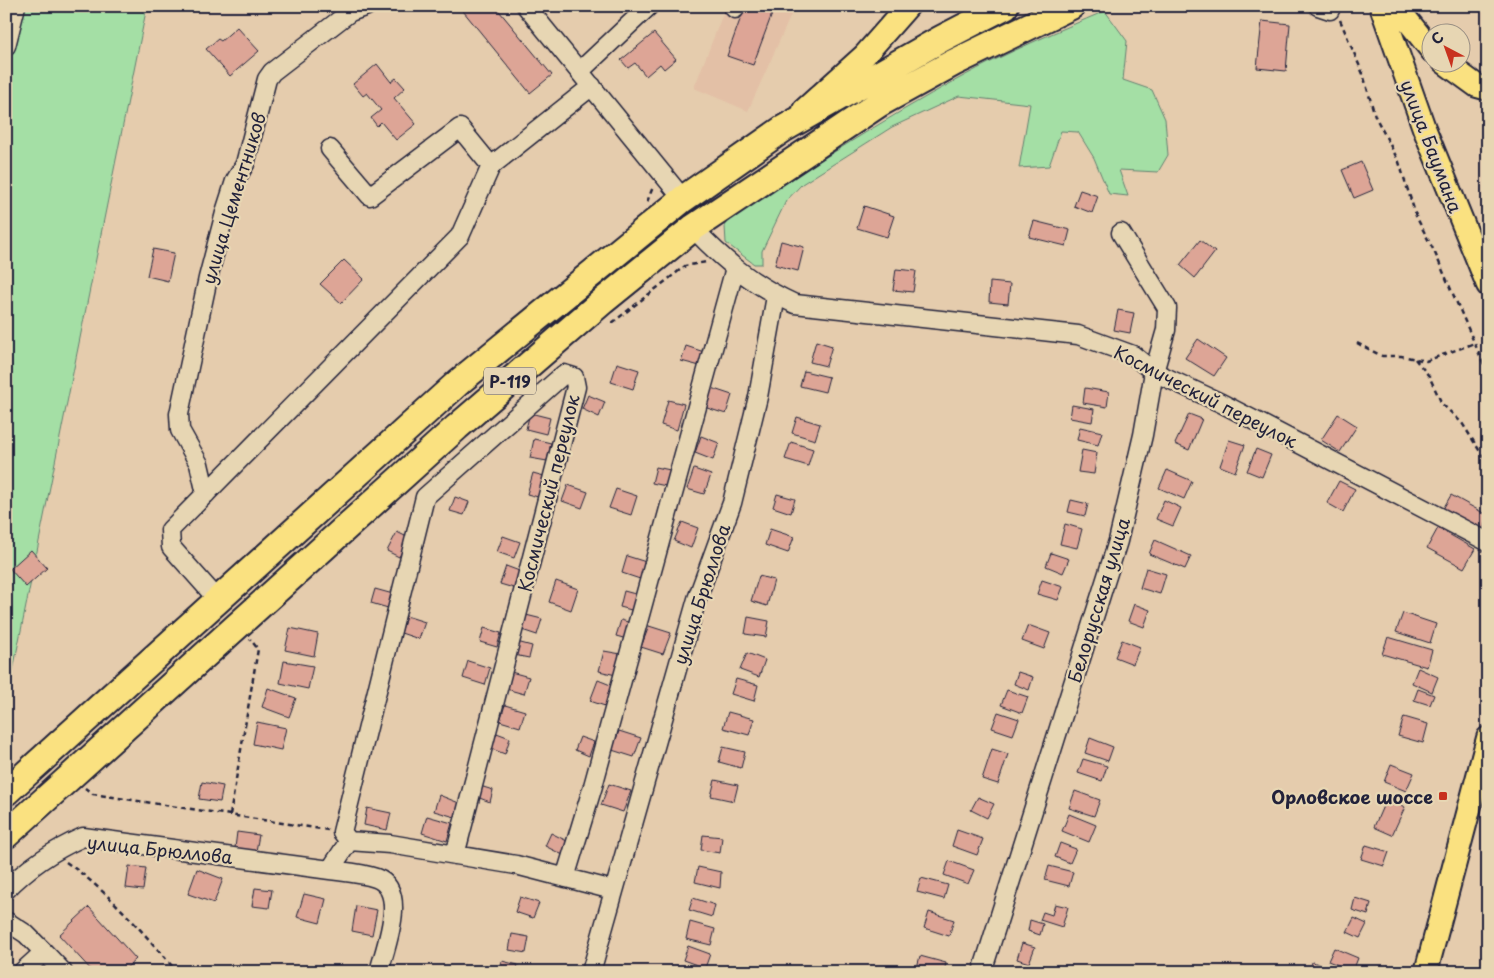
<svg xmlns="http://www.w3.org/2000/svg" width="1494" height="978" font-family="'Playpen Sans',sans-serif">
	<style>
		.built { fill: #e3c0a6 }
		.green { fill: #a4dfa5; stroke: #638070 }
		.building { fill: #dda596; stroke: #22223b }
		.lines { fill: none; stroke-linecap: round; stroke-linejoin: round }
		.minor-casing { stroke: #22223b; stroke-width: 21 }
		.major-casing { stroke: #22223b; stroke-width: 26 }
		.highway-casing { stroke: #22223b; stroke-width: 30 }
		.path { stroke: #22223b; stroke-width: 2.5; stroke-dasharray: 5 4; stroke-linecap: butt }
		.minor { stroke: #e7d6b3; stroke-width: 18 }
		.major { stroke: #fae180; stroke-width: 22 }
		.highway { stroke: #fae180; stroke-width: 26 }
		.poi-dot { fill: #c8321e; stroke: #e7d6b3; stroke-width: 2 }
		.labels { text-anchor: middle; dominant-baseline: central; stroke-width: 4.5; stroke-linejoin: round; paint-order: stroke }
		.shield { fill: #e7d6b3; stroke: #5d585f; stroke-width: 1 }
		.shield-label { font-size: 16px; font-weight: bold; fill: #22223b }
		.street-label { font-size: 18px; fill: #22223b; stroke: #e7d6b3 }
		.poi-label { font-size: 18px; font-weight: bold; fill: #22223b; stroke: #e7d6b3; text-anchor: end }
	</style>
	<rect width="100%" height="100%" fill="#e5ccad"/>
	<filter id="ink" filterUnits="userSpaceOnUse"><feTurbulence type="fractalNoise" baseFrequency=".02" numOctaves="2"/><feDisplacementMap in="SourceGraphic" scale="10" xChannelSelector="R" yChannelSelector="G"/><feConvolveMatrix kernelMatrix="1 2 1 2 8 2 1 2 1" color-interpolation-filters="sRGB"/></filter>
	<g filter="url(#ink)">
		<path class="built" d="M726,6h69l-47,105 -54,-23z"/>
		<path class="green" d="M6,6h141l-141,699z
			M1105,11l22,30 -4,39 29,10 13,29 3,36 -10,17 -39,-2 9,26 -19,-2 -15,-36 -16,-26 -17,-1 -12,35 -30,2 11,-64 -71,-8 -67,31 -90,57 -16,17 -24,50v13h-8l-28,-21 -1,-17 11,-13c74,-45 147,-94 224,-135 47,-26 96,-46 145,-67z"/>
		<path class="building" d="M459,6h36l57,69 -22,18z
			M745,6h30l-22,59 -26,-9z
			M1262,21l28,3 -4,47 -29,-3z
			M237,27l22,24 -29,25 -24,-27 12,-10 3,2z
			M654,33l22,26 -12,10 -4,-5 -14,12 -11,-13 -7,5 -7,-8z
			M377,64l14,18 5,-4 9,10 -11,10 22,26 -20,16 -15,-18 -4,4 -6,-8 10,-8 -14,-17 -4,3 -10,-12z
			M1361,162l12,28 -19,8 -12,-28z
			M1080,190l18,6 -6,17 -18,-7z
			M864,206l30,10 -7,21 -30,-9z
			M1034,221l36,9 -4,16 -37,-9z
			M1200,240l15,12 -20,26 -15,-13z
			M781,241l23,6 -6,24 -23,-6z
			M153,249l21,4 -6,28 -21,-5z
			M344,260l20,19 -23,24 -21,-19z
			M896,269l20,2 -3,21 -20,-2z
			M990,282l20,2 -2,20 -19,-2z
			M1118,310l16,3 -4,20 -16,-3z
			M1198,339l28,19 -12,18 -29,-18z
			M816,341l16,5 -6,20 -16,-4z
			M686,346l18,6 -4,14 -19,-5z
			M617,363l22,7 -6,19 -22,-7z
			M804,371l25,6 -4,15 -25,-6z
			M711,388l21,7 -6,19 -22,-7z
			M1085,388l24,4 -2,15 -24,-4z
			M588,395l17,7 -6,15 -17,-8z
			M668,400l16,4 -7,26 -16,-5z
			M1072,405l22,4 -2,13 -22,-4z
			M530,413l20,5 -4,16 -20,-5z
			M1189,414l13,5 -13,31 -14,-6z
			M1338,414l19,12 -17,26 -19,-12z
			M797,417l23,7 -5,16 -23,-7z
			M1080,427l22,5 -4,13 -21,-5z
			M701,436l18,7 -6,17 -18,-7z
			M534,439l17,4 -4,18 -17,-3z
			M1229,440l16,5 -10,27 -15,-6z
			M791,442l22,7 -5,17 -23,-7z
			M1256,449l15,6 -9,22 -15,-6z
			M1082,450l15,3 -3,21 -16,-2z
			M656,467l14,3 -4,16 -14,-3z
			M694,469l17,6 -7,19 -17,-5z
			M1167,470l25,11 -8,18 -25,-11z
			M533,473l11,3 -6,21 -11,-3z
			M1339,481l16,8 -12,23 -16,-9z
			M568,485l20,7 -6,16 -20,-7z
			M616,489l21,7 -6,19 -22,-7z
			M777,494l18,5 -4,14 -18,-6z
			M1451,495l36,20 -4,16 -40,-22z
			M455,497l14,5 -5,13 -14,-4z
			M1071,500l17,4 -3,12 -17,-4z
			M1164,500l17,8 -8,18 -17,-7z
			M682,522l16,6 -7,20 -17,-7z
			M1065,524l17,5 -5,19 -17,-4z
			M1438,528l37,21 -11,19 -37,-20z
			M770,529l24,8 -6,16 -23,-8z
			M397,532l12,6 -10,19 -12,-6z
			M503,536l17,6 -6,16 -17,-6z
			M1155,540l36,16 -6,13 -36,-15z
			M31,550l16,18 -21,19 -16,-18z
			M1051,553l18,6 -6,14 -17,-7z
			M627,556l19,6 -6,17 -18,-6z
			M506,566l16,6 -5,17 -17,-5z
			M1146,568l20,6 -6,20 -20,-6z
			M759,576l15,4 -7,26 -16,-5z
			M1042,580l21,7 -5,13 -21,-6z
			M556,581l22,8 -7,21 -22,-8z
			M375,589l18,5 -5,14 -17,-5z
			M624,591l15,4 -4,16 -15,-4z
			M1134,604l16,6 -6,17 -16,-6z
			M1403,613l33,11 -6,19 -34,-11z
			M526,615l16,4 -5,16 -15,-5z
			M406,616l19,6 -6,17 -18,-6z
			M748,617l21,4 -3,16 -21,-3z
			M621,620l10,3 -4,16 -11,-3z
			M1028,625l22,8 -6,16 -22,-8z
			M649,626l22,7 -8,21 -22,-7z
			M290,628l28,6 -4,22 -29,-6z
			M484,628l17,5 -4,14 -17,-5z
			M1388,637l44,13 -5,17 -45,-13z
			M1122,640l18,7 -7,17 -18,-7z
			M517,642l15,4 -3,12 -15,-3z
			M604,651l17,3 -5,21 -17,-4z
			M747,653l18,7 -6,17 -19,-7z
			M284,661l29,5 -5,23 -28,-6z
			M468,661l22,7 -5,17 -22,-7z
			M1418,668l20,9 -6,15 -20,-9z
			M511,672l18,5 -5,17 -18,-5z
			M1018,672l15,5 -4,13 -15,-6z
			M736,679l22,6 -4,16 -23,-7z
			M598,680l15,6 -8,20 -15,-5z
			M268,688l28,10 -7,19 -27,-10z
			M1418,689l16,6 -4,10 -16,-5z
			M1007,690l21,7 -6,16 -21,-8z
			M505,705l20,6 -5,16 -20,-6z
			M728,712l26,7 -5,16 -26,-7z
			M998,712l21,7 -6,16 -21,-7z
			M1404,717l24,7 -5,19 -25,-7z
			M257,722l29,6 -5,22 -28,-6z
			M619,731l22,7 -7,19 -22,-7z
			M494,732l16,6 -5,16 -16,-6z
			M580,737l14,5 -5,14 -14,-6z
			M1090,738l23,9 -5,14 -23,-8z
			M723,747l22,5 -4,16 -22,-6z
			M992,749l16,5 -10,30 -16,-5z
			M1083,759l24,7 -5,15 -24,-8z
			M1391,764l23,9 -8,18 -22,-9z
			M715,780l23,5 -4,16 -23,-5z
			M202,782l21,4 -3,16 -21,-3z
			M609,784l22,7 -8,21 -22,-7z
			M480,786l13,4 -3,12 -13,-5z
			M1075,791l25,9 -6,16 -25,-8z
			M439,795l20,8 -4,14 -21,-6z
			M978,797l16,7 -7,14 -16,-8z
			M1386,799l19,8 -13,28 -18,-8z
			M367,808l24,5 -4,17 -23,-5z
			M1069,814l27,11 -7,17 -27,-11z
			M427,816l25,7 -5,18 -25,-8z
			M957,830l26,9 -6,16 -25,-9z
			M237,832l22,3 -3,16 -21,-3z
			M551,833l18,9 -6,13 -18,-9z
			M703,835l19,2 -2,16 -19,-3z
			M1060,843l16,6 -6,14 -15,-6z
			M1366,845l23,7 -5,14 -23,-7z
			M949,861l25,9 -6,14 -24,-9z
			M129,866l17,2 -3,22 -17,-2z
			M1049,866l24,6 -4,14 -24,-6z
			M698,867l23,5 -1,16 -25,-6z
			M197,869l26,10 -9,24 -26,-9z
			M921,878l27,7 -4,14 -27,-7z
			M255,888l17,2 -3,18 -17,-2z
			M304,894l22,5 -6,24 -23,-6z
			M520,897l19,6 -6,15 -18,-6z
			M693,898l22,7 -3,12 -23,-7z
			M1355,898l16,5 -3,12 -16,-5z
			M1055,904l13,3 -6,20 -22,-7 3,-8 9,3z
			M356,906l21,4 -5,25 -20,-4z
			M89,907l47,52 -14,13h-29l-34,-37z
			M929,912l25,8 -5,16 -25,-8z
			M1354,918l13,6 -7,14 -13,-6z
			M1030,920l13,4 -3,11 -12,-4z
			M690,922l25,7 -4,16 -25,-6z
			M512,934l17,3 -3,16 -17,-3z
			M1022,943l13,4 -6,16 -12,-4z
			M688,946l22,8 -5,14 -22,-8z
			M1334,948l24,10 -5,13 -25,-10z
			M920,956l26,7 -2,9 -28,-1z
			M502,961l16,4 -2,7h-17z
			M1312,962l32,10h-35z
			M672,967l17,5h-19z"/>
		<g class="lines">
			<defs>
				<path id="minor" d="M526,6l157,193
					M732,6l3,3
					M1318,6l12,4
					M6,46l10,-40
					M580,71l69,-65
					M330,149l40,47 90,-68 31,38 101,-80
					M693,228c30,32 61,58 102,76l283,31 55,20 21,17 67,31 267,139
					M206,494l-7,-30 -19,-34 -1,-16 29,-136 18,-69 9,-28 10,-17 22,-85 5,-7 78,-60 17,-6
					M218,600l-47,-53 -1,-17 290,-294 31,-70
					M349,841l-7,-9 83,-335 139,-123 10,3 2,10 -121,468
					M330,870c15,2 32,3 46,8 33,12 9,69 3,94
					M565,878l28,-92 142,-518
					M6,890c22,-23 48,-40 77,-53l247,33 19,-29 41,3 126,21 97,25
					M6,921l20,13 18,18 -22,20
					M44,952l19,20
					M591,972l106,-373 35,-96 26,-106 18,-101
					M982,972l136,-431 25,-106 11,-63 12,-42 1,-22 -46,-75"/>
				<path id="major" d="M1381,6l43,122 64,157
					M1396,6l36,45
					M1444,62l33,24 11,3
					M804,110l60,-54 44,-50
					M1426,972l62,-234"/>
				<path id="highway" d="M6,792l454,-411 223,-182 100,-70 158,-90 64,-33
					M6,835l451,-408 146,-126 90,-73 187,-125 73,-40 118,-57"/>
			</defs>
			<use href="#minor" class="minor-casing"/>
			<use href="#major" class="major-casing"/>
			<use href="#highway" class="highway-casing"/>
			<path class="path" d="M1340,20l23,54 12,42 24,46 17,54 19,37 53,121
				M647,202l6,-15
				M612,323l73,-57 21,-4
				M1357,343l25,13h19l25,5 49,-18
				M1415,359l14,17 13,28 20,19 26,41
				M85,788l8,6 235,36
				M230,815l28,-166 -8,-10
				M66,862c43,30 77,70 111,110"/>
			<use href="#minor" class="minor"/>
			<use href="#major" class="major"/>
			<use href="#highway" class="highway"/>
		</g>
	</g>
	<rect class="poi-dot" x="1438" y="791" width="10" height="10" rx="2.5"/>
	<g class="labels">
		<rect class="shield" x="484" y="367.5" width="52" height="27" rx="4"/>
		<g class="shield-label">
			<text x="510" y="381">Р-119</text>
		</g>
		<g class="street-label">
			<text transform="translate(1432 146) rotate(69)">улица Баумана</text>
			<text transform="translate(233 198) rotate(-73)">улица Цементников</text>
			<text transform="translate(1206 396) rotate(27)">Космический переулок</text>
			<text transform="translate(548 493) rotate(-76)">Космический переулок</text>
			<text transform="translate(701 594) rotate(-72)">улица Брюллова</text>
			<text transform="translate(1098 600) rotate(-73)">Белорусская улица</text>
			<text transform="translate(160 849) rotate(6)">улица Брюллова</text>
		</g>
		<g class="poi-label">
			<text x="1433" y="796">Орловское шоссе</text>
		</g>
	</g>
	<rect width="1494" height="978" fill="none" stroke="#e7d6b3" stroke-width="25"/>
	<rect x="12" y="12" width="1469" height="953" fill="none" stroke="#22223b" stroke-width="2" filter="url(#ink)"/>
	<g transform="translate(1446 48) rotate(319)"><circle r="24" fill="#e7d6b3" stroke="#988e83"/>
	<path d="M0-4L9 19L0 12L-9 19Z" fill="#c8321e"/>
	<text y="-8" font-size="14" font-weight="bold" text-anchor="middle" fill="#22223b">С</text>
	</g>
</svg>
